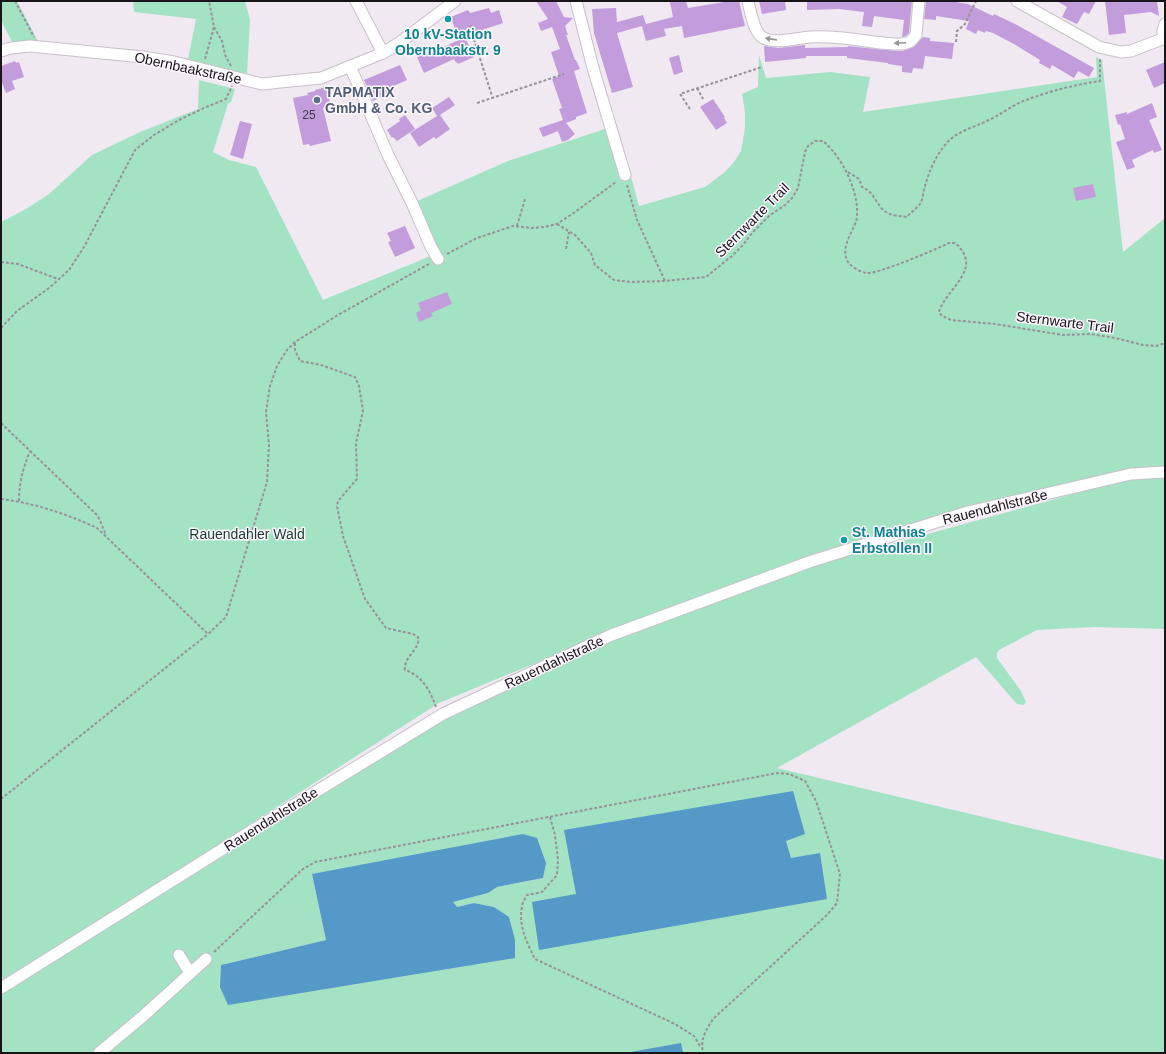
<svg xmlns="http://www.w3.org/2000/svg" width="1166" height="1054" font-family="Helvetica,sans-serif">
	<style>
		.green { fill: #a4e2c4; fill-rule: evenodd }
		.water { fill: #5499c7 }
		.building { fill: #c29cdb }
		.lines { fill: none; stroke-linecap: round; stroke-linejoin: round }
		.minor-casing { stroke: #c7c0c8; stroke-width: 13 }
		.path { stroke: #989298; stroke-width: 2; stroke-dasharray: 3 2; stroke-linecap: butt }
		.minor { stroke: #fff; stroke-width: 11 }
		.oneway { fill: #979697 }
		.culture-dot { fill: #0f9aa8; stroke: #fdf6fe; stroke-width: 1.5 }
		.service-dot { fill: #5c6f8a; stroke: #fdf6fe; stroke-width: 1.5 }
		.labels { text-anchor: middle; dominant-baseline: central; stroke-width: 3; stroke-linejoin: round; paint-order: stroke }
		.number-label { font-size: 12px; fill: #423749 }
		.culture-label { font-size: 14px; font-weight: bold; fill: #0d838f; stroke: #fdf6fe }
		.street-label { font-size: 14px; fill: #181518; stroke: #fdf6fe }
		.service-label { font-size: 14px; font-weight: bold; fill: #4e5e75; stroke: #fdf6fe; text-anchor: start }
		.park-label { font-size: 14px; fill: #173c2c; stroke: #fdf6fe }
	</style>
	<rect width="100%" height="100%" fill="#f0e9f1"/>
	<path class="green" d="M1,1h16l21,40 -26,1 -11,-22z
		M133,1h112l5,19 -3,54 -59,-15 8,-40 -62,-7z
		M759,55l7,23 64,-6 40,5 -7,35 234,-35 -1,-20 6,3 21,192 42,-34v250l-195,39 -110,32 -252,94 -169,70 -438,281v-762l25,-13 23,-15 43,-39 48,-23 58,-23 1,-29 36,9 -4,13 -3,2 -15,48 16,8 27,7 67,133 115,-47 -23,-51 93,-41 109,-36 22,81 66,-19 20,-15 9,-10 7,-11 4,-23v-16l-3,-18 16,-7z
		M1165,476v153l-71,-2 -57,3 -38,20 -2,3v5l24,33 5,11 -2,3 -7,-1 -41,-47 -199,111 388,92v193h-1164v-61l445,-275 169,-79 196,-72 321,-88zM312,874l231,4 -46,9 -9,6 -36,9 5,5 17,-4 20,4 14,10 -287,48 105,-25z"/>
	<path class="water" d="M793,791l12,43 -19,7 5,17 29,-5 7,46 -288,51 -7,-48 44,-8 -12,-64z
		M523,834l14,4 9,25 -3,15 -46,9 -9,6 -35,9 4,5 17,-4 20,4 15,10 6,23v18l-287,47 -8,-18 1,-22 105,-25 -14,-66z
		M681,1043l2,10h-58z"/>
	<path class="building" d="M536,1h20l8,16 9,1 -8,8 3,9h-2l9,25h1l4,9 -6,2 13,42 -11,4v2l-10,4 9,11 -7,6 -6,2 -4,-11 -15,6 -4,-9 24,-8 -4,-11 3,-1 -10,-29 7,-3 -8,-24 9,-3 -8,-22 -11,4 -3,-8 10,-4z
		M679,1h7l2,7 42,-7h9l6,25 -61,12 -2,-12 -18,3 2,7 -20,5 -4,-15 -25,7 16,54 -21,6 -18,-60 -2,-24 24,-1 1,14 26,-7 3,9 27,-7 -3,-15z
		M759,1h26l1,9 -24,4z
		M807,1h105l-3,32 -3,3 -4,1 2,-17 -30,-4 -2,11 -10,-1 2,-14 -25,-3 -32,1z
		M926,1h23l19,3 25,12 1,-2 23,11 77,43 -5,9 -11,-6 -4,7 -22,-13 -2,4 -11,-6 1,-3 -26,-16 -21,-11 -7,-2 -1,2 -7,-3 -2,4 -10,-5 3,-8 -33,-5v4l-12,-1z
		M1057,1h39l-7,13 -5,-2 -7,12 -15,-7 5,-10z
		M1105,1h52l2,15 -8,-4 -27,3 2,18 -17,2z
		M489,8l2,5 8,-3 4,13 -45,15 -7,-21 17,-7 2,3z
		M465,37l9,20 -16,7 -1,-2 -1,1 -2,-4 -30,14 -7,-16 15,-7 1,2z
		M923,37l7,1v3l24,2 -2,16 -27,-3 -2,13 -10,-1 -1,5 -10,-1v-6l-14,-2v-1l-41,-5v-2h-41v2l-41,4 -1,-16 15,2 26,-3v3l43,-1v-1l37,4 17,1 12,-4z
		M679,55l4,17 -9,3 -5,-17z
		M15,61l1,2 3,-1 5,15 -12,4 3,8 -9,4 -5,-13v-14z
		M1165,62v21l-11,5 -8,-18z
		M400,65l7,15 -20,9 1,4 -15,8 -9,-21z
		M326,87l5,19 -8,2 8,33 -21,5 -1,-2 -6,1 -10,-47 15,-3 -1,-2 8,-2v-1z
		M449,97l6,8 -15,10 10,14 -14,10 -2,-2 -15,10 -9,-14 27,-17 -5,-8z
		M713,99l12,18 -1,1 3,5 -11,7 -16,-23z
		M1152,103l5,14 -8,3 13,30 -8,3 -1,-3 -21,10 3,7 -8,3 -11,-28 9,-3 -5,-15 -2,1 -3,-10 12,-3v2z
		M405,115l10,14 -18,12 -4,-4 -1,1 -5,-8 13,-9 -1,-2z
		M240,121l12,3 -9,35 -13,-4z
		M1093,184l3,13 -20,4 -3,-13z
		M405,226l10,22 -20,9 -7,-15 3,-1 -4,-8z
		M447,292l5,12 -21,9 2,3 -14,6 -3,-9 5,-3 -3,-7z"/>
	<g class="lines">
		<defs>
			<path id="minor" d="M356,1l27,52
				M576,1l17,67 32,107
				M748,1c2,9 6,31 14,36 11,8 35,1 48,0 11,-1 22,0 33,1 14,1 53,9 64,5 4,-1 7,-5 9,-8l3,-34
				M1017,1l82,46 22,5 10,-1 34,-13
				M1164,39l-1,-8 2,-7
				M1,51l10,-3 19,-2 113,11 31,5 88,22 28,-3 31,-3 62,-25 16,-10 56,-42
				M350,66l38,89 24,48 19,44 7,12
				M179,955l11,18
				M1,988l252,-158 190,-116 166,-78 200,-74 159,-50 163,-38 34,-2
				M99,1053l43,-36 64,-58"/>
		</defs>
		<use href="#minor" class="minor-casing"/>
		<path class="path" d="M15,1l19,36
			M472,26l-2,1 22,69
			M214,27l8,14 3,14 6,11
			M956,42l1,-11 8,-7 11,-23
			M205,59l9,-32 -5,-26
			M697,88l6,11
			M477,103l87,-29
			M690,109l-10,-15 82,-27
			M848,172l11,7 3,8c13,5 14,19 24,25 6,4 14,4 21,5 4,-5 9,-8 13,-13 3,-4 3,-12 5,-18 4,-14 10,-29 20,-41 11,-14 28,-17 44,-25 11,-5 21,-13 32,-18 25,-10 52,-17 79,-21v-23
			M627,185l10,35 28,61
			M557,224l18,11 16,18 4,12 19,15 16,2 35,-1 41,-4 26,-21 11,-11 9,-12 17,-17 16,-11 8,-8 5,-9 7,-36 3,-6 7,-5h8c19,16 36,50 34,75 -1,13 -15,26 -11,41 1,8 12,14 20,16 10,2 71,-24 83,-30h6c30,26 -9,45 -16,69l3,4 9,4 44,4 68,11 28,-1 24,4 28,7 13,1 9,-3
			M517,226l8,-27
			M566,249l3,-17
			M447,254l30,-16 36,-12 19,2 13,-1 12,-3 18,-12 41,-30
			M1,262l17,2 40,15
			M1,328l16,-17 32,-23 20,-18 15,-23 51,-97 19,-15 25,-15 25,-12 22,-9 6,-13
			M295,343v7l5,11 21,4 34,12 4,9 4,25 -7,32 1,36 -19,22 -1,5 6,30 22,63 21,29 27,6 5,3c3,12 -15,20 -13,33 18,6 25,21 31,37
			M1,423l97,93 8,19
			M1,499c33,4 66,15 96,29l111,106 18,-17 41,-135 2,-37 -3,-33 4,-26 7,-20 10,-16 8,-8 43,-27 91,-51
			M19,501c0,-18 4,-33 11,-50
			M1,799l207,-165
			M550,817l5,18 3,25 -1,15 -15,17 -15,3c-2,4 -5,8 -5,12 -4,18 5,36 13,52l140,65 19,12 6,10
			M214,952l89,-83 12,-7 462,-89 12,1 16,7 11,20 24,73 -3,29 -10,12 -114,104c-7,11 -13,20 -10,34"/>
		<use href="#minor" class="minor"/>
	</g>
	<defs><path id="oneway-solid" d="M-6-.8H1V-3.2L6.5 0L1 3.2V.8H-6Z"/></defs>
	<g class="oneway">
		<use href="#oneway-solid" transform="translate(771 39) rotate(-172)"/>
		<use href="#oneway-solid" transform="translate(900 43) rotate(178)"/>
	</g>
	<g class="culture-dot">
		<circle cx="448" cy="19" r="4"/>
		<circle cx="844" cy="540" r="4"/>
	</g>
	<circle class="service-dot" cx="317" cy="100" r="4"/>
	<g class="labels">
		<g class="number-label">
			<text x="309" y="115">25</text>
		</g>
		<g class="culture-label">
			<text x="448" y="34">10 kV-Station<tspan x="448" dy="16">Obernbaakstr. 9</tspan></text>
			<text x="852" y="532" text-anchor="start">St. Mathias<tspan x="852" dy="16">Erbstollen II</tspan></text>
		</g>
		<g class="street-label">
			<text transform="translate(188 68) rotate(12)">Obernbaakstraße</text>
			<text transform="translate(752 220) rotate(-45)">Sternwarte Trail</text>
			<text transform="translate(1065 322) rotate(7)">Sternwarte Trail</text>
			<text transform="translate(995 507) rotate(-14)">Rauendahlstraße</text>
			<text transform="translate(554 662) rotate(-25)">Rauendahlstraße</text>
			<text transform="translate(271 819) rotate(-32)">Rauendahlstraße</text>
		</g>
		<g class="service-label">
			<text x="325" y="92">TAPMATIX<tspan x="325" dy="16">GmbH &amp; Co. KG</tspan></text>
		</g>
		<g class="park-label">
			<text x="247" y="534">Rauendahler Wald</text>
		</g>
	</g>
	<rect width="1166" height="1054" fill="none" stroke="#181518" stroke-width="4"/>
</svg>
